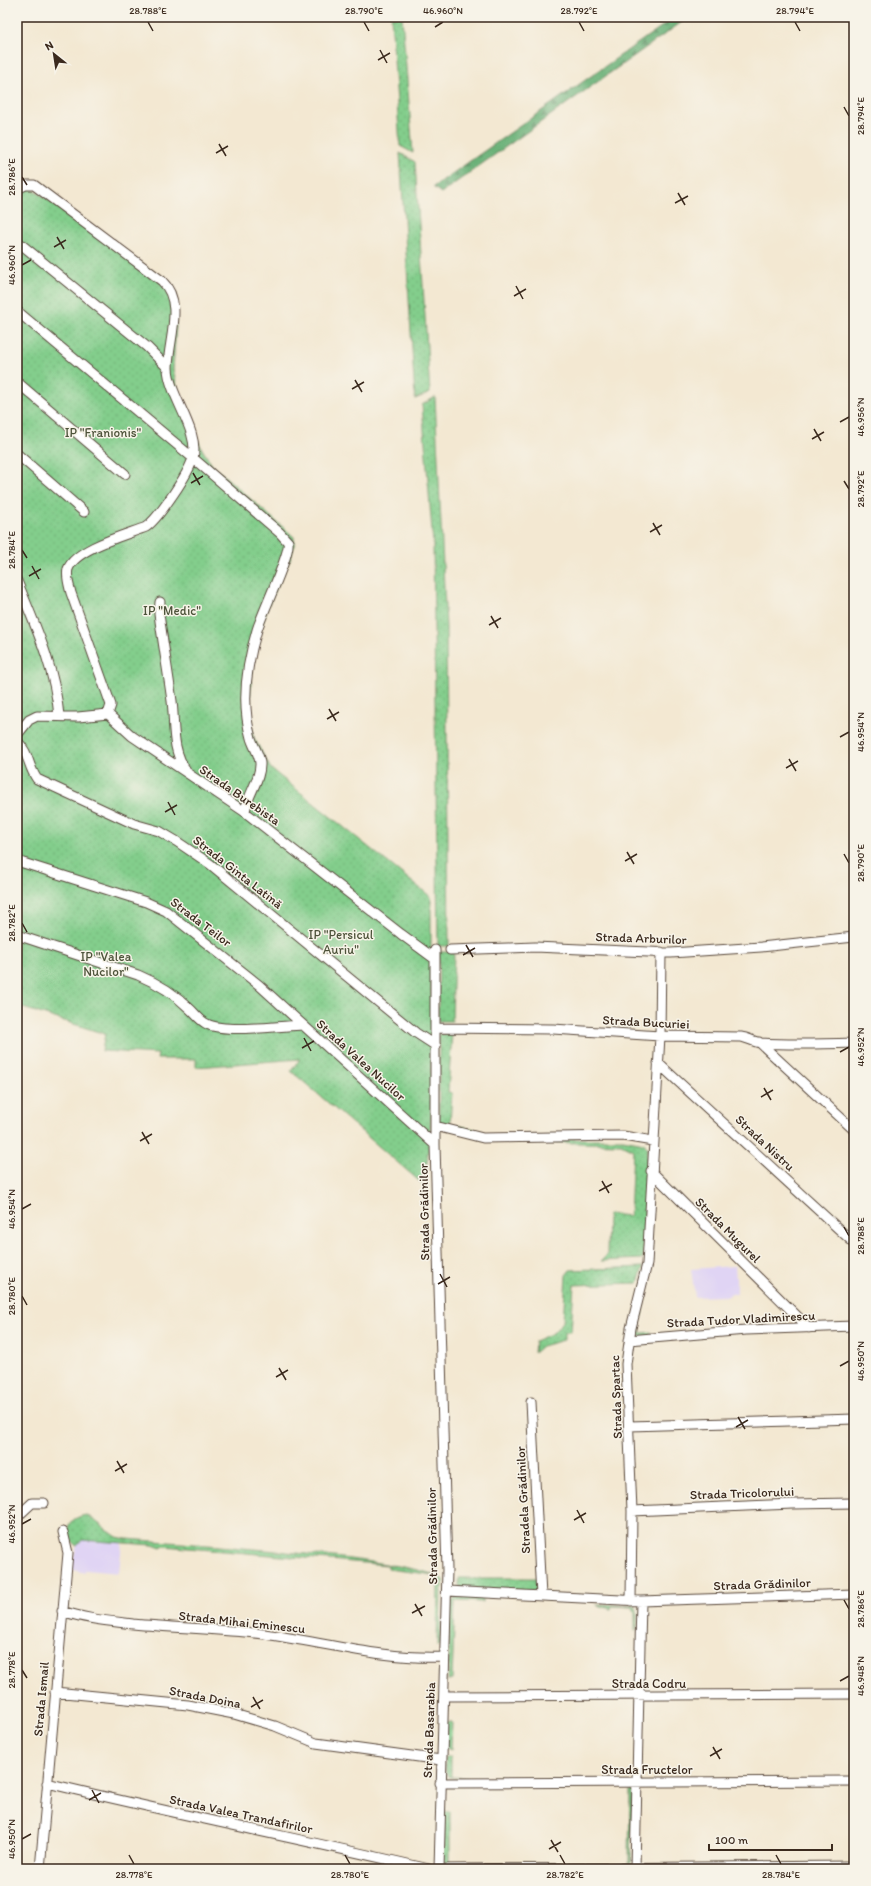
<svg xmlns="http://www.w3.org/2000/svg" width="871" height="1886" font-family="Itim,sans-serif">
	<style>
		.built { fill: #e0d4f4 }
		.grass { fill: url(#grass-dots); stroke: #5f7c55 }
		.forest { fill: url(#forest-firs); stroke: #526e4b }
		.lines { fill: none; stroke-linecap: round; stroke-linejoin: round }
		.minor-casing { stroke: #574639; stroke-width: 11 }
		.minor { stroke: #fff; stroke-width: 9 }
		.ticks { fill: none; stroke: #3b2a1e; stroke-width: 1.5 }
		.labels { text-anchor: middle; dominant-baseline: central; stroke-width: 3; stroke-linejoin: round; paint-order: stroke }
		.park-label { font-size: 13px; fill: #4d533a; stroke: #f7f3e8 }
		.street-label { font-size: 13px; fill: #3b2a1e; stroke: #f7f3e8 }
		.neatline { fill: none; stroke: #3b2a1e; stroke-width: 1.5 }
		.ticks-label { font-size: 10px; text-anchor: middle; fill: #3b2a1e }
	</style>
	<defs>
		<pattern id="grass-dots" width="8" height="8" patternUnits="userSpaceOnUse"><rect width="8" height="8" fill="#83ce8c"/><path d="M2 2h.1M6 6h.1" fill="none" stroke="#72b178" stroke-width="1.8" stroke-linecap="round"/></pattern>
		<pattern id="forest-firs" width="22" height="20" patternUnits="userSpaceOnUse"><rect width="22" height="20" fill="#6ab178"/><path d="M5 1l3.5 6h-7zM16 11l3.5 6h-7z" fill="#589062"/></pattern>
	</defs>
	<rect width="100%" height="100%" fill="#f7f3e8"/>
	<filter id="ink" filterUnits="userSpaceOnUse"><feTurbulence type="fractalNoise" baseFrequency=".025" numOctaves="2"/><feDisplacementMap in="SourceGraphic" scale="8" xChannelSelector="R" yChannelSelector="G"/><feConvolveMatrix kernelMatrix="1 2 1 2 8 2 1 2 1" color-interpolation-filters="sRGB"/></filter>
	<filter id="wash" filterUnits="userSpaceOnUse"><feTurbulence type="fractalNoise" baseFrequency=".012" numOctaves="4" result="noise"/><feDisplacementMap in="SourceGraphic" scale="16" xChannelSelector="R" yChannelSelector="G"/><feGaussianBlur stdDeviation="0.9" result="paint"/><feColorMatrix in="noise" values="0 0 0 0 0 0 0 0 0 0 0 0 0 0 0 0 0 1.4 0 .05"/><feComposite in="paint" operator="in"/></filter>
	<g filter="url(#wash)">
		<rect width="100%" height="100%" fill="#f3e8d2"/>
		<path class="built" d="M735,1266l2,28h-7l-1,2 -34,1 -4,-28z
			M82,1540l40,2 -3,31 -34,-3v3l-15,-4 7,-23z"/>
		<path class="grass" d="M391,17h11l11,136 -13,-7z
			M400,153l15,9 15,231 -15,6z
			M22,182l141,97 10,9 2,6 1,33 -3,42 6,26 23,54 10,16 82,72v9l-3,11 -23,49 -16,52 -2,55 3,23 18,33 160,128v222l-6,67 -134,-115 9,-12 -104,8v-8h-39l1,-5 -56,-3 3,-17 -88,-28v-821z
			M435,397l11,231 3,318h-11l-5,-402 -11,-139z
			M439,952h15l-2,69h-14z
			M439,1034h13l-4,58 4,1 -2,31 25,5 -2,3 -34,-9z
			M539,1139h84l21,4 3,5 -4,111 -42,2 6,-6 1,-41 22,2 3,-66 -12,-6 -83,-2z
			M643,1267l-5,16 -64,2 -3,47h-7v8l-22,6 -8,7 1,-12 18,-8 10,-11 3,-47 4,-5z
			M641,1299h4l-6,30 2,4 10,-1v3l-15,2 -3,-2z
			M87,1515l30,22 9,2c41,3 301,20 317,41v8l-2,1 -1,55 -3,2 1,-69 -3,-2 -47,-6v-4l-224,-19 -3,2 -8,-3 -71,-5 -5,6c-18,-12 -9,-29 10,-31z
			M459,1578h78l1,10 -4,3 -72,-3 -3,-2z
			M456,1597l26,1v4l-27,-1 -3,79 -4,1 2,-69 2,-11z
			M597,1604l38,2 2,4v21h-2v-19l-3,-5 -20,-1 -1,3 -14,-4z
			M446,1722h6l-1,28 -5,-2z
			M451,1756v21l18,1 -2,1 -18,-2 -3,-5 -1,-15z
			M630,1790h3l-2,72 -2,1z
			M450,1811v52h6l-6,2 -7,-4 2,-49z"/>
		<path class="forest" d="M675,17h14l-248,176 -8,-6z"/>
	</g>
	<g filter="url(#ink)">
		<g class="lines">
			<defs>
				<path id="minor" d="M17,189l9,-4h8l128,96c23,22 6,60 6,87 1,28 32,63 25,90 -4,15 -34,60 -47,69 -20,8 -70,21 -78,42 -2,8 1,16 3,24l40,112 -3,9
					M17,241l130,106 21,21
					M17,311l176,147 87,75 8,9c3,11 -26,71 -31,88 -10,33 -16,73 -6,108 2,8 8,15 9,25 1,17 -13,32 -15,49
					M17,382l108,92
					M17,454l67,58
					M17,581c18,44 38,87 42,135
					M160,602l-1,12c4,29 9,58 13,87 3,25 -1,49 15,71
					M17,735l12,-15 8,-4 41,1 30,-3 24,22 113,76 156,122 34,25
					M17,741c12,11 11,26 20,38l97,45 25,7 17,10 34,23 206,169 20,13
					M17,861l129,41 20,9 93,74 176,160
					M17,935l121,40c19,8 36,18 51,33 6,5 11,13 18,16 18,9 73,2 95,1
					M435,950v195l12,425 -8,299
					M450,950l85,-3 136,6 90,-6 93,-10
					M436,1028l117,1 107,7 81,1c7,1 13,5 20,6 31,2 62,1 93,0
					M759,1042l95,88
					M658,1063l196,180
					M435,1126l48,12 140,-2 30,5
					M651,1171l158,157
					M629,1340l117,-10 108,-4
					M531,1402l10,194
					M630,1426l224,-7
					M632,1511l161,-7 61,-1
					M17,1517l15,-14h12
					M447,1591l194,10 213,-7
					M631,1601l1,-90 -6,-147 5,-36 16,-64 13,-228 1,-84
					M62,1611c23,8 47,10 71,13 44,4 87,5 131,10 59,8 120,26 180,23
					M55,1692l133,13 46,9 41,12 41,17 125,17
					M444,1696l410,-2
					M47,1783c127,31 255,56 382,86
					M440,1783l414,-2
					M40,1869l28,-316 -5,-21
					M446,1869l408,-3
					M635,1869l6,-268"/>
			</defs>
			<use href="#minor" class="minor-casing"/>
			<use href="#minor" class="minor"/>
		</g>
	</g>
	<path class="ticks" d="M148,22l5,9M364,22l5,9M579,22l5,9M795,22l5,9M435,27l8,-5M380,50l7,13M378,60l12,-7M844,107l5,9M219,144l7,12M216,153l12,-7M22,177l5,8M678,193l7,12M675,203l13,-7M57,237l7,12M54,247l12,-7M22,265l9,-5M516,286l7,13M514,296l12,-7M355,380l7,12M352,389l12,-7M840,422l9,-5M814,429l7,12M812,439l12,-7M193,473l7,12M844,481l5,8M191,483l12,-7M653,523l7,12M650,532l12,-7M22,550l5,8M32,566l7,13M29,576l12,-7M491,616l7,12M489,625l12,-7M329,709l7,12M327,719l12,-7M840,737l9,-5M789,759l7,12M786,768l12,-7M168,802l7,13M165,812l12,-7M627,852l7,12M844,854l5,9M625,861l12,-7M22,923l5,9M466,945l7,12M463,955l12,-7M304,1038l7,13M302,1048l12,-7M840,1052l9,-5M764,1088l7,12M761,1097l12,-7M142,1132l7,12M140,1141l12,-7M602,1181l7,12M599,1191l13,-7M22,1209l9,-5M844,1227l5,9M440,1274l7,13M438,1284l12,-7M22,1296l5,9M840,1366l9,-5M279,1368l7,12M276,1377l12,-7M738,1417l7,12M736,1427l12,-7M117,1461l7,12M115,1471l12,-7M577,1510l7,13M574,1520l12,-7M22,1524l9,-5M844,1600l5,9M415,1604l7,12M412,1613l13,-7M22,1670l5,8M840,1681l9,-5M253,1697l7,12M251,1707l12,-7M713,1747l7,12M710,1756l12,-7M92,1790l7,13M89,1800l12,-7M22,1839l9,-5M551,1840l7,12M549,1849l12,-7M129,1855l5,9M345,1855l5,9M560,1855l5,9M776,1855l5,9"/>
	<g class="labels">
		<g class="park-label">
			<text x="103" y="432">IP "Franionis"</text>
			<text x="172" y="610">IP "Medic"</text>
			<text x="341" y="934">IP "Persicul<tspan x="341" dy="15">Auriu"</tspan></text>
			<text x="106" y="956">IP "Valea<tspan x="106" dy="15">Nucilor"</tspan></text>
		</g>
		<g class="street-label">
			<text transform="translate(240 795) rotate(35)">Strada Burebista</text>
			<text transform="translate(238 872) rotate(38)">Strada Ginta Latină</text>
			<text transform="translate(201 922) rotate(37)">Strada Teilor</text>
			<text transform="translate(641 938) rotate(2)">Strada Arburilor</text>
			<text transform="translate(646 1022) rotate(3)">Strada Bucuriei</text>
			<text transform="translate(361 1060) rotate(42)">Strada Valea Nucilor</text>
			<text transform="translate(765 1143) rotate(43)">Strada Nistru</text>
			<text transform="translate(424 1212) rotate(-91)">Strada Grădinilor</text>
			<text transform="translate(728 1230) rotate(45)">Strada Mugurel</text>
			<text transform="translate(741 1319) rotate(-3)">Strada Tudor Vladimirescu</text>
			<text transform="translate(616 1397) rotate(-92)">Strada Spartac</text>
			<text transform="translate(742 1493) rotate(-2)">Strada Tricolorului</text>
			<text transform="translate(523 1500) rotate(-93)">Stradela Grădinilor</text>
			<text transform="translate(432 1536) rotate(-91)">Strada Grădinilor</text>
			<text transform="translate(762 1584) rotate(-2)">Strada Grădinilor</text>
			<text transform="translate(242 1622) rotate(6)">Strada Mihai Eminescu</text>
			<text x="649" y="1683">Strada Codru</text>
			<text transform="translate(205 1697) rotate(11)">Strada Doina</text>
			<text transform="translate(41 1699) rotate(-85)">Strada Ismail</text>
			<text transform="translate(429 1730) rotate(-88)">Strada Basarabia</text>
			<text x="647" y="1769">Strada Fructelor</text>
			<text transform="translate(241 1814) rotate(12)">Strada Valea Trandafirilor</text>
		</g>
	</g>
	<rect width="871" height="1886" fill="none" stroke="#f7f3e8" stroke-width="44"/>
	<g transform="translate(54 54) rotate(330)" stroke="#f7f3e8" stroke-width="3" paint-order="stroke">
	<path d="M0-3L7 15L0 10L-7 15Z" fill="#3b2a1e"/>
	<text y="-6" font-size="11" font-weight="bold" text-anchor="middle" fill="#3b2a1e">N</text>
	</g>
	<path d="M709 1844v6h123v-6" fill="none" stroke="#3b2a1e" stroke-width="2"/>
	<text x="715" y="1844" font-size="12" fill="#3b2a1e" stroke="#f7f3e8" stroke-width="3" paint-order="stroke">100 m</text>
	<rect x="22" y="22" width="827" height="1842" class="neatline"/>
	<g class="ticks-label">
		<text x="148" y="14">28.788°E</text>
		<text x="364" y="14">28.790°E</text>
		<text x="443" y="14">46.960°N</text>
		<text x="579" y="14">28.792°E</text>
		<text x="795" y="14">28.794°E</text>
		<text transform="translate(860 116) rotate(-90)" y="4">28.794°E</text>
		<text transform="translate(11 177) rotate(-90)" y="4">28.786°E</text>
		<text transform="translate(11 265) rotate(-90)" y="4">46.960°N</text>
		<text transform="translate(860 417) rotate(-90)" y="4">46.956°N</text>
		<text transform="translate(860 489) rotate(-90)" y="4">28.792°E</text>
		<text transform="translate(11 550) rotate(-90)" y="4">28.784°E</text>
		<text transform="translate(860 732) rotate(-90)" y="4">46.954°N</text>
		<text transform="translate(860 863) rotate(-90)" y="4">28.790°E</text>
		<text transform="translate(11 923) rotate(-90)" y="4">28.782°E</text>
		<text transform="translate(860 1047) rotate(-90)" y="4">46.952°N</text>
		<text transform="translate(11 1209) rotate(-90)" y="4">46.954°N</text>
		<text transform="translate(860 1236) rotate(-90)" y="4">28.788°E</text>
		<text transform="translate(11 1296) rotate(-90)" y="4">28.780°E</text>
		<text transform="translate(860 1361) rotate(-90)" y="4">46.950°N</text>
		<text transform="translate(11 1524) rotate(-90)" y="4">46.952°N</text>
		<text transform="translate(860 1609) rotate(-90)" y="4">28.786°E</text>
		<text transform="translate(11 1670) rotate(-90)" y="4">28.778°E</text>
		<text transform="translate(860 1676) rotate(-90)" y="4">46.948°N</text>
		<text transform="translate(11 1839) rotate(-90)" y="4">46.950°N</text>
		<text x="134" y="1878">28.778°E</text>
		<text x="350" y="1878">28.780°E</text>
		<text x="565" y="1878">28.782°E</text>
		<text x="781" y="1878">28.784°E</text>
	</g>
</svg>
